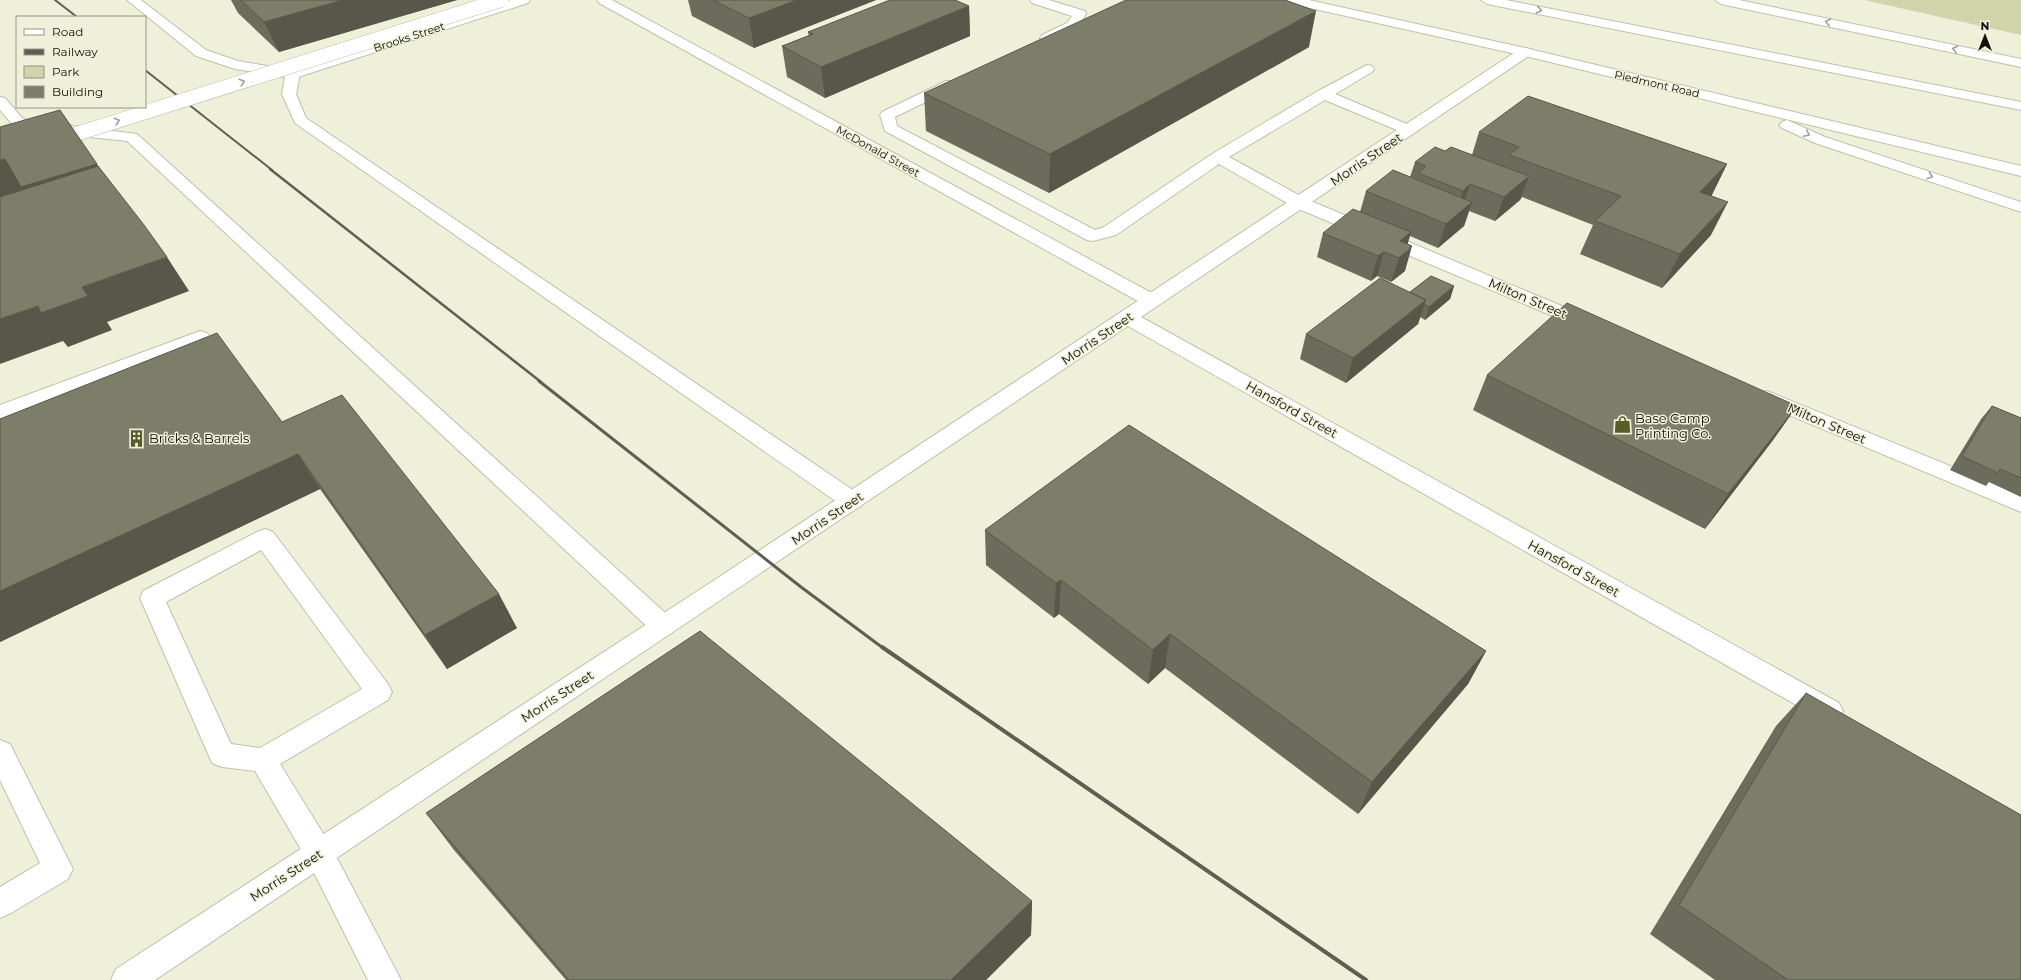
<svg xmlns="http://www.w3.org/2000/svg" width="2021" height="980" font-family="Montserrat,sans-serif">
	<style>
		.green { fill: #d0d4ab }
		.lines { fill: none; stroke-linecap: round; stroke-linejoin: round }
		.lane-casing { stroke: #bfc1ab; stroke-width: 2 }
		.street-casing { stroke: #bfc1ab; stroke-width: 2 }
		.secondary-casing { stroke: #bfc1ab; stroke-width: 2 }
		.highway-casing { stroke: #bfc1ab; stroke-width: 2 }
		.lane { fill: #fff; fill-rule: evenodd }
		.street { fill: #fff; fill-rule: evenodd }
		.secondary { fill: #fff; fill-rule: evenodd }
		.highway { fill: #fff; fill-rule: evenodd }
		.rail-far3 { stroke: #5e5f52; stroke-width: 2 }
		.rail-far2 { stroke: #5e5f52; stroke-width: 2.5 }
		.rail-far1 { stroke: #5e5f52; stroke-width: 3 }
		.rail { stroke: #5e5f52; stroke-width: 4 }
		.highway-bridge-casing { stroke: #bfc1ab; stroke-width: 15; stroke-linecap: butt }
		.highway-bridge { stroke: #fff; stroke-width: 14 }
		.wall { fill: #6b6c5b }
		.shaded-wall { fill: #57584a }
		.building { fill: #7c7e6a; stroke: #57584a }
		.oneway { stroke: #a0a09d }
		.labels { text-anchor: middle; dominant-baseline: central; stroke-width: 3; stroke-linejoin: round; paint-order: stroke }
		.far-street-label { font-size: 11px; fill: #12120a; stroke: #eef0d9 }
		.street-label { font-size: 13px; fill: #12120a; stroke: #eef0d9 }
		.poi-label { font-size: 13px; fill: #12120a; stroke: #eef0d9; text-anchor: start }
	</style>
	<rect width="100%" height="100%" fill="#eef0d9"/>
	<path class="green" d="M1864,0h157v35z"/>
	<g class="lines">
		<defs>
			<path id="lane" d="M127,0h14l65,50 32,11 60,10 2,3 -4,20 10,24 554,377 3,6 -3,6 -8,2 -8,-2 -549,-384 -13,-29 3,-17 -50,-8 -39,-13z
				M597,0h15l547,297 2,4 -2,4 -7,2 -7,-2 -546,-302z
				M1030,0h19l36,11 1,3 -9,15 -30,13 -5,-1 -2,-3 2,-3 25,-12 5,-7 -40,-13z
				M1367,65l5,1 2,3 -2,3 -37,22 79,33 3,3 -3,3h-10l-79,-33 -96,57 77,42 287,120 2,4 -2,4 -7,2 -7,-2 -285,-120 -75,-43 -103,71 -23,6 -6,-1 -202,-109 -5,-16 2,-3 64,-31h10l2,3 -2,3 -61,30 2,9 198,104 9,-3 108,-73 106,-63z
				M0,97l5,1 18,21 18,3 96,12 535,485 3,7 -3,7 -9,3 -9,-3 -527,-492 -86,-9 -23,-5 -5,-2 -13,-15z
				M200,331l7,2 3,4 -3,4 -207,79v-15z
				M1767,391l254,104v17l-261,-109 -3,-5 3,-5z
				M265,529l8,3 115,152 4,8 -4,8 -108,64 49,79 72,137h-33l-59,-117 -54,-92 -33,-4 -10,-4 -72,-165 3,-7 114,-59zM261,550l101,139 -102,59 -29,-4 -65,-142z
				M0,740l10,4 63,125 -5,10 -57,34 -11,5v-31l40,-24 -40,-83z"/>
			<path id="street" d="M511,0h19l-2,3 -230,74h-10l-2,-3 2,-3z
				M1525,48l5,1 2,3 -2,3 -389,262 698,386 4,8 -4,8 -9,3 -9,-3 -693,-393 -973,654h-44l5,-11 597,-388 807,-532z"/>
			<path id="secondary" d="M1286,0h23l216,48 496,118v10l-496,-120 -233,-52z
				M1787,120l38,17 196,65v10l-206,-69 -33,-15 -3,-3 3,-3z"/>
			<path id="highway" d="M1481,0h25l515,102v8l-534,-106z
				M1715,0h24l282,59v8l-300,-63z"/>
		</defs>
		<use href="#lane" class="lane-casing"/>
		<use href="#street" class="street-casing"/>
		<use href="#secondary" class="secondary-casing"/>
		<use href="#highway" class="highway-casing"/>
		<use href="#lane" class="lane"/>
		<use href="#street" class="street"/>
		<use href="#secondary" class="secondary"/>
		<use href="#highway" class="highway"/>
		<path class="rail-far3" d="M55,0l22,17
			M145,70l127,100"/>
		<path class="rail-far2" d="M270,169l271,213"/>
		<path class="rail-far1" d="M539,381l262,206 82,61"/>
		<path class="rail" d="M882,647l484,333"/>
		<defs>
			<path id="highway-bridge" d="M0,158l501,-158"/>
		</defs>
		<use href="#highway-bridge" class="highway-bridge-casing"/>
		<use href="#highway-bridge" class="highway-bridge"/>
	</g>
	<path class="wall" d="M231,0h226l-178,52 -41,-39z
		M688,0h188l-122,48 -62,-32z
		M969,6l1,30 -145,62 -38,-21 -5,-31 27,-10 -1,-4z
		M1309,47l-260,146 -123,-62 -2,-38z
		M1479,132l248,32 -16,32v39l-49,53 -82,-34 13,-29 -71,-28 -2,3 -25,21 -26,-10 -5,15 -26,22 -28,-12 -3,8 -2,27 -14,11 -14,-6 -6,5 -54,-24 6,-24 37,-21 6,-21 44,-14 5,-15 30,-11 27,4z
		M1454,286l-4,13 -25,21 -5,-3 -2,7 -72,59 -46,-24 6,-25 104,-42z
		M1487,375l310,31 -24,34 -68,89 -232,-119z
		M1992,406l29,12v79l-32,-15 -3,4 -36,-16 31,-51z
		M0,419l282,3 235,206 -70,41 -127,-180 -320,153z
		M985,530l501,121 -18,33 -110,130 -193,-146 -17,16 -89,-70 -5,4 -68,-53z
		M1806,693l215,287h-306l-65,-46 126,-208z
		M426,813l606,88 -1,34 -45,45h-420l-112,-130z"/>
	<path class="shaded-wall" d="M343,0h114l-178,52 -15,-30z
		M797,0h79l-122,48 -5,-30z
		M969,6l1,30 -145,62 -4,-31z
		M1316,11l-7,36 -260,146 1,-39z
		M5,159l92,5 21,33 -118,3v-40z
		M1727,164l-16,33 -11,-5z
		M1529,176l-9,24 -25,21 9,-24z
		M1470,184l-8,24 -7,7 8,-24z
		M1472,202l-8,24 -26,22 8,-24z
		M1728,202l-17,33 -49,53 18,-34z
		M1411,232l-6,21 7,-7 -7,25 -14,11 8,-24 1,-17z
		M1384,252l-7,24 -6,5 7,-25z
		M167,257l22,34 -82,31 5,8 -44,17 -5,-6 -63,23v-45l38,-13 44,-19z
		M1454,286l-4,13 -25,21 4,-13z
		M1426,300l-8,24 -72,59 7,-25z
		M1797,406l-24,34 -68,89 23,-35z
		M298,454l22,35 -320,153v-51z
		M1061,580l-2,34 -5,4 2,-35z
		M499,594l18,34 -70,41 -22,-34z
		M1170,634l-5,34 -17,16 5,-34z
		M1486,651l-18,33 -110,130 14,-32z
		M1032,901l-1,34 -45,45h-35z"/>
	<path class="building" d="M241,0h102l-79,22z
		M713,0h84l-48,18z
		M890,0h65l14,6 -148,61 -39,-21 31,-12 -5,-2z
		M1126,0h159l31,11 -266,143 -126,-61z
		M1528,96l199,68 -27,28 28,10 -48,52 -85,-33 26,-25 -112,-41 10,-8 -40,-15z
		M60,110l37,54 -76,23 -16,-28 -5,1v-33z
		M1435,147l10,4 6,-4 78,29 -25,21 -34,-13 -7,7 -45,-18 8,-7 -11,-4z
		M98,166l46,59 23,32 -85,30 6,9 -47,17 -3,-7 -38,13v-122z
		M1393,170l79,32 -26,22 -80,-33z
		M1353,209l58,23 -11,9 12,5 -13,12 -15,-6 -6,4 -55,-23z
		M1431,276l23,10 -25,21 -5,-3 2,-4 -16,-8z
		M1380,278l46,22 -73,58 -47,-24z
		M1567,303l230,103 -69,88 -241,-119z
		M217,333l65,89 60,-27 157,199 -74,41 -127,-181 -298,137v-172z
		M1992,406l29,12v60l-21,-9 -2,4 -36,-17z
		M1129,425l357,226 -114,131 -202,-148 -17,16 -92,-70 -5,3 -71,-53z
		M700,631l332,270 -81,79h-382l-143,-167z
		M1806,693l215,122v165h-233l-109,-75z"/>
	<defs><path id="oneway-chevron" d="M-2-3.5L2.5 0L-2 3.5" fill="none" stroke-width="1.6" stroke-linecap="round" stroke-linejoin="round"/></defs>
	<g class="oneway">
		<use href="#oneway-chevron" transform="translate(1539 10) rotate(11)"/>
		<use href="#oneway-chevron" transform="translate(1828 22) rotate(-168)"/>
		<use href="#oneway-chevron" transform="translate(1955 49) rotate(-168)"/>
		<use href="#oneway-chevron" transform="translate(242 82) rotate(-17)"/>
		<use href="#oneway-chevron" transform="translate(117 121) rotate(-17)"/>
		<use href="#oneway-chevron" transform="translate(1807 134) rotate(25)"/>
		<use href="#oneway-chevron" transform="translate(1930 176) rotate(18)"/>
	</g>
	<defs>
		<symbol id="shop-bare" viewBox="-9 -9 18 18"><path d="M-5-2.5h2.3a2.7 3.5 0 0 1 5.4 0H5L5.5 6h-11ZM-1.5-2.5h3a1.5 2.3 0 0 0-3 0Z" fill="#595c29" stroke="#eef0d9" stroke-width="2.5" paint-order="stroke"/></symbol>
		<symbol id="building-bare" viewBox="-9 -9 18 18"><path d="M-4-6H4V6H1V3H-1V6H-4ZM-2.5-4.3h1.7v1.8h-1.7ZM.8-4.3h1.7v1.8H.8ZM-2.5-1h1.7V.8h-1.7ZM.8-1h1.7V.8H.8Z" fill="#595c29" stroke="#eef0d9" stroke-width="2.5" paint-order="stroke"/></symbol>
	</defs>
	<g fill-rule="evenodd">
		<use href="#shop-bare" x="1610" y="412" width="25" height="25"/>
		<use href="#building-bare" x="124" y="426" width="25" height="25"/>
	</g>
	<g class="labels">
		<g class="far-street-label">
			<text transform="translate(409 37) rotate(-18)">Brooks Street</text>
			<text transform="translate(1657 84) rotate(13)">Piedmont Road</text>
			<text transform="translate(878 151) rotate(29)">McDonald Street</text>
		</g>
		<g class="street-label">
			<text transform="translate(1366 159) rotate(-34)">Morris Street</text>
			<text transform="translate(1528 298) rotate(23)">Milton Street</text>
			<text transform="translate(1097 338) rotate(-34)">Morris Street</text>
			<text transform="translate(1292 409) rotate(29)">Hansford Street</text>
			<text transform="translate(1827 423) rotate(23)">Milton Street</text>
			<text transform="translate(827 518) rotate(-34)">Morris Street</text>
			<text transform="translate(1574 568) rotate(29)">Hansford Street</text>
			<text transform="translate(557 696) rotate(-33)">Morris Street</text>
			<text transform="translate(286 875) rotate(-33)">Morris Street</text>
		</g>
		<g class="poi-label">
			<text x="1635" y="418">Base Camp<tspan x="1635" dy="15">Printing Co.</tspan></text>
			<text x="149" y="438">Bricks &amp; Barrels</text>
		</g>
	</g>
	<rect x="16" y="16" width="130" height="92" fill="#eef0d9" stroke="#969786"/>
	<rect x="24" y="29" width="20" height="6" fill="#ffffff" stroke="#969786"/>
	<text x="52" y="36" font-size="12" fill="#12120a">Road</text>
	<rect x="24" y="49" width="20" height="6" fill="#5e5f52" stroke="#969786"/>
	<text x="52" y="56" font-size="12" fill="#12120a">Railway</text>
	<rect x="24" y="66" width="20" height="12" fill="#d0d4ab" stroke="#969786"/>
	<text x="52" y="76" font-size="12" fill="#12120a">Park</text>
	<rect x="24" y="86" width="20" height="12" fill="#7c7e6a" stroke="#969786"/>
	<text x="52" y="96" font-size="12" fill="#12120a">Building</text>
	<g transform="translate(1985 36)" stroke="#eef0d9" stroke-width="3" paint-order="stroke">
	<path d="M0-3L7 15L0 10L-7 15Z" fill="#12120a"/>
	<text y="-6" font-size="11" font-weight="bold" text-anchor="middle" fill="#12120a">N</text>
	</g>
</svg>
